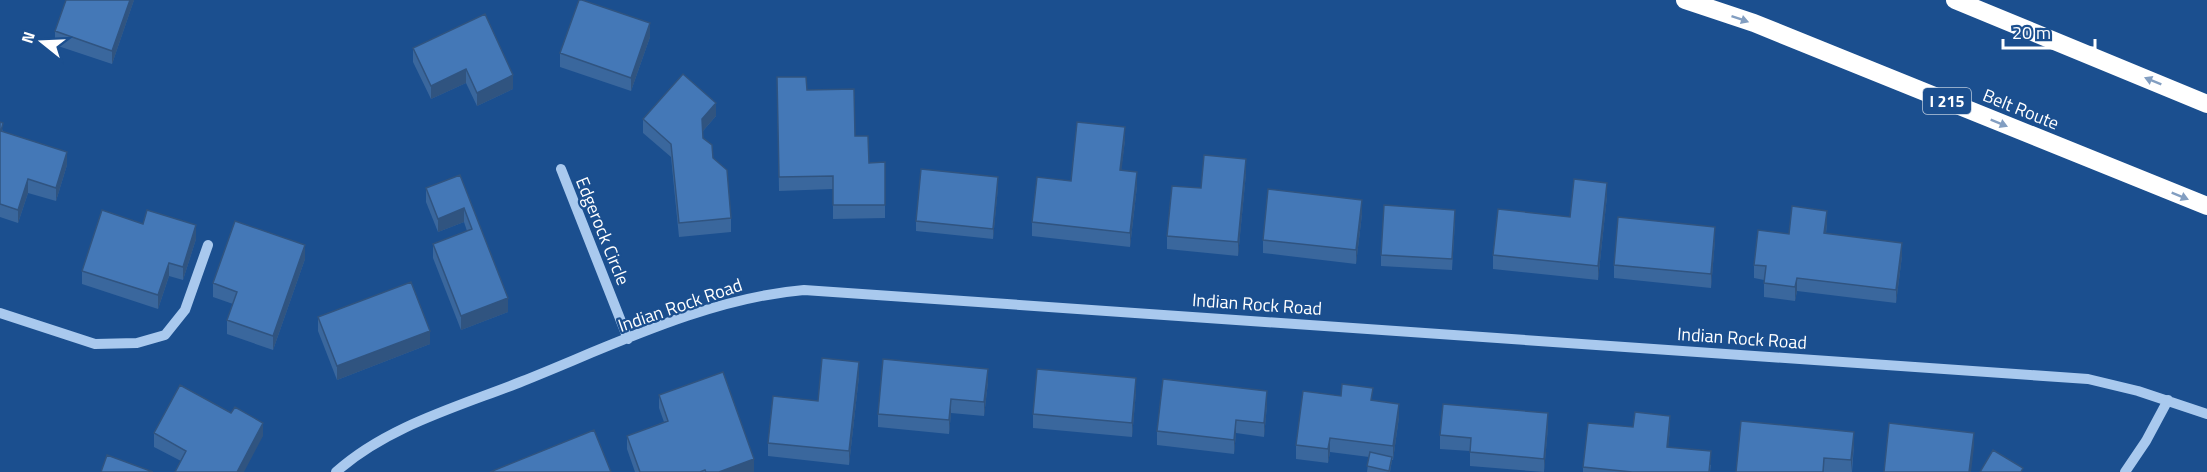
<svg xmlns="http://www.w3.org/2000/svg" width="2207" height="472" font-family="'Titillium Web',sans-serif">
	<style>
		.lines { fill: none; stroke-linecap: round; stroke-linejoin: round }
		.minor { stroke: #a9c9ee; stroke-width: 10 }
		.highway { stroke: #fff; stroke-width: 18 }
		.wall { fill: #3a679d }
		.shaded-wall { fill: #305480 }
		.building { fill: #4478b7; stroke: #305480; stroke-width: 1.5 }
		.oneway { fill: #829ec1 }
		.labels { text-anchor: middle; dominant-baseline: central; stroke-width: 4.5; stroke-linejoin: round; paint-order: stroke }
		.shield { fill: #1b4f8f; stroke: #bbcadd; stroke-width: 1.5 }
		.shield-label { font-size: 16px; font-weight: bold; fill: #fff }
		.street-label { font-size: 18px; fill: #fff; stroke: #1b4f8f }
	</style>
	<rect width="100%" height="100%" fill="#1b4f8f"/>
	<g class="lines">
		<path class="minor" d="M561,169l67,170
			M0,313l95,31 42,-1 28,-8 20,-25 23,-65
			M336,472c51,-46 124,-66 187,-91 90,-36 185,-83 281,-91l1284,89 50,12 69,23
			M2125,472l21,-31 22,-41"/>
		<path class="highway" d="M1685,0l69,23 453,183
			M1955,0l252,104"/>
	</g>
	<path class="wall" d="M134,0l-22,64 -57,-19v-14z
		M650,37l-19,54 -71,-24v-14z
		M413,48l100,41 -36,17 -11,-23 -35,16 -18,-37z
		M777,77l30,13 48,46 14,27 16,-1v56l-52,1v-30l-54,2z
		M716,116l-13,15v7l10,20 18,60v14l-52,5 -8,-80 -28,-24v-14z
		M0,122l3,10 64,33 -11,36 -28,-8 -10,30 -18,-6z
		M1125,140l-4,30 16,16 -7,61 -98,-11v-14l39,-41z
		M1246,173l-8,83 -71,-7v-13l34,-48z
		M460,175l48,137 -47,18 -28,-72v-14l34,-13 -3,-9 -26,10 -12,-30v-14z
		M998,187l-5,52 -77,-8v-10z
		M1607,196l-9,84 -105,-11v-14l77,-38z
		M1362,214l-6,50 -93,-11v-13z
		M1455,220l-3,50 -71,-4v-11z
		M143,224l53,15 -13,41 -14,-4 -11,33 -76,-25v-13z
		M1827,224l-1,9 76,23 -6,47 -99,-12 -2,10 -31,-4v-17l-10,-2v-13l35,-31z
		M1715,240l-4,48 -97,-10v-13z
		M305,259l-32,91 -46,-16v-14l6,-16 -20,-7v-14z
		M318,317l112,27 -93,36 -19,-49z
		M859,376l-10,89 -81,-9v-13z
		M988,382l-4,34 -33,-3 -2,21 -71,-7v-13z
		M1136,391l-4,46 -99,-9v-14z
		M659,395l95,77h-119l-8,-23v-13l37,-14 -5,-14z
		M1373,400l26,17 -6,43h-1l-2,12h-23l2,-15 -39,-5 -2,11 -32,-4v-14z
		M1267,405l-3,32 -28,-4 -2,21 -77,-9v-14z
		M1548,427l-4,45 -74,-6v-15l-30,-2v-14z
		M1670,429l-2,18 43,18 -1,7h-127v-5z
		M154,433l109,3 -82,25 -27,-14z
		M1854,445l-2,27h-116z"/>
	<path class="shaded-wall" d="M130,0h4l-22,64v-13z
		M650,23v14l-19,54v-13z
		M466,69v14l-35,16v-13z
		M513,75v14l-36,17v-13z
		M716,103v13l-14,16v-13z
		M1125,127v13l-5,44v-14z
		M67,152v13l-11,36v-13z
		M1246,159v14l-8,83v-14z
		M1137,172v14l-7,61v-14z
		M998,177v10l-5,52v-10z
		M28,179v14l-10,30v-13z
		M1607,183v13l-9,84v-14z
		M1362,200v14l-6,50v-14z
		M464,208v14l-26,10v-13z
		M1827,211v13l-3,22v-13z
		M196,225v14l-13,41v-13z
		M1715,227v13l-4,48v-14z
		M1902,243v13l-6,47v-13z
		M305,245v14l-32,91v-14z
		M169,263v13l-11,33v-14z
		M1797,278v13l-2,10v-14z
		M508,298v14l-47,18v-14z
		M430,331v13l-93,36v-14z
		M859,362v14l-10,89v-14z
		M988,369v13l-4,34v-14z
		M1136,378v13l-4,46v-14z
		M1267,391v14l-3,32v-14z
		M951,399v14l-2,21v-14z
		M1399,404v13l-6,43v-14z
		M1548,413v14l-4,45v-13z
		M1670,416v13l-3,32v-14z
		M1236,420v13l-2,21v-14z
		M263,423v13l-19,36h-7z
		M1854,432v13l-3,27v-12z
		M1974,433v14l-3,25h-2z
		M1330,438v14l-2,11v-14z
		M754,459v13h-35z"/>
	<path class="building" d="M66,0h64l-18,51 -57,-20z
		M579,0h3l68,23 -19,55 -71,-25z
		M485,14l28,61 -36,18 -11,-24 -35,17 -18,-38z
		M683,74l33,29 -14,16 1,19 9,7 1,13 14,12 4,48 -52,5 -8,-79 -28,-25z
		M777,77h29l1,13 47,-1 1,47h13l1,27 16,-1v43h-52v-29l-54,1z
		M0,122l3,1 -2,8 66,21 -11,36 -28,-9 -10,31 -18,-6z
		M1077,122l48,5 -5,43 17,2 -7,61 -98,-11 5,-45 34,4z
		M1204,155l42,4 -8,83 -71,-6 5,-50 29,2z
		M921,169l77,8 -5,52 -77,-8z
		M460,175l48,123 -47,18 -28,-72 39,-15 -8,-21 -26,11 -12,-31z
		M1574,179l33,4 -9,83 -105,-11 5,-46 72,8z
		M1268,189l94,11 -6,50 -93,-10z
		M1384,205l71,5 -3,49 -71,-4z
		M1792,206l35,5 -3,22 78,10 -6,47 -99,-12 -2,9 -31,-4 2,-17 -12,-1 4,-35 31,4z
		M102,210l41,14 4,-14 49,15 -13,42 -14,-4 -11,32 -76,-24z
		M1618,217l97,10 -4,47 -97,-9z
		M235,221l70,24 -32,91 -46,-16 10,-28 -24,-9z
		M411,282l19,49 -93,35 -19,-49z
		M822,358l37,4 -10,89 -81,-8 5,-47 45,5z
		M883,359l105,10 -4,33 -33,-3 -2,21 -71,-6z
		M1037,369l99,9 -4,45 -99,-9z
		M723,372l31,87 -35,13h-13l-1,-2 -5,2h-60l-13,-36 41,-15 -9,-26z
		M1163,379l104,12 -3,32 -28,-3 -2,20 -77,-9z
		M1342,384l31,4 -2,12 28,4 -6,42 -63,-8 -2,11 -32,-4 7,-54 38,5z
		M180,385l51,28 4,-6 28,16 -26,49h-62l11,-21 -32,-18z
		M1443,404l105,9 -4,46 -74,-7 1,-14 -31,-3z
		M1635,412l35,4 -3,31 44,4 -2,21h-77l-49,-5 5,-44 45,4z
		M1741,421l113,11 -3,28 -27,-2 -1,14h-87z
		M1889,423l85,10 -5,39h-85z
		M594,430l17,42h-121z
		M1993,450l30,18 -2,4h-41z
		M1370,452l22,5 -3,14 -22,-5z
		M107,455l46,17h-52z"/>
	<defs><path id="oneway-solid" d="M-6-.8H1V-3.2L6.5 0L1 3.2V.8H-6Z" transform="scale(1.5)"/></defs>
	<g class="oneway">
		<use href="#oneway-solid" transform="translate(1740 19) rotate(19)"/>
		<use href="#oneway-solid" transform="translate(2153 81) rotate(-158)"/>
		<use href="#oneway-solid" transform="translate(1999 123) rotate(22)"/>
		<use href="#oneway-solid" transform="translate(2180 196) rotate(22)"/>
	</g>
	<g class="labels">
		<rect class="shield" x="1923" y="88" width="48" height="26" rx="4.5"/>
		<g class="shield-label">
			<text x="1947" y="101">I 215</text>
		</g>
		<g class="street-label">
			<text transform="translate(2021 109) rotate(22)">Belt Route</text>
			<text transform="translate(603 231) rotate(68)">Edgerock Circle</text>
			<text transform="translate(1257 304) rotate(4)">Indian Rock Road</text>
			<text transform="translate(680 305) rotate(-19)">Indian Rock Road</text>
			<text transform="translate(1742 338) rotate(4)">Indian Rock Road</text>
		</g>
	</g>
	<g transform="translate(42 42) rotate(288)" stroke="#1b4f8f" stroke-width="4.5" paint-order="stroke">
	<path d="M0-4.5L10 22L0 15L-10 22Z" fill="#ffffff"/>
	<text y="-9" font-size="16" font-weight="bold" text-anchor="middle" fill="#ffffff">N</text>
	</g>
	<path d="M2003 39v9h92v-9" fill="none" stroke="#ffffff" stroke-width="3"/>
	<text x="2012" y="39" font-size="18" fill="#ffffff" stroke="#1b4f8f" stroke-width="4.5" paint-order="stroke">20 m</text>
</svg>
